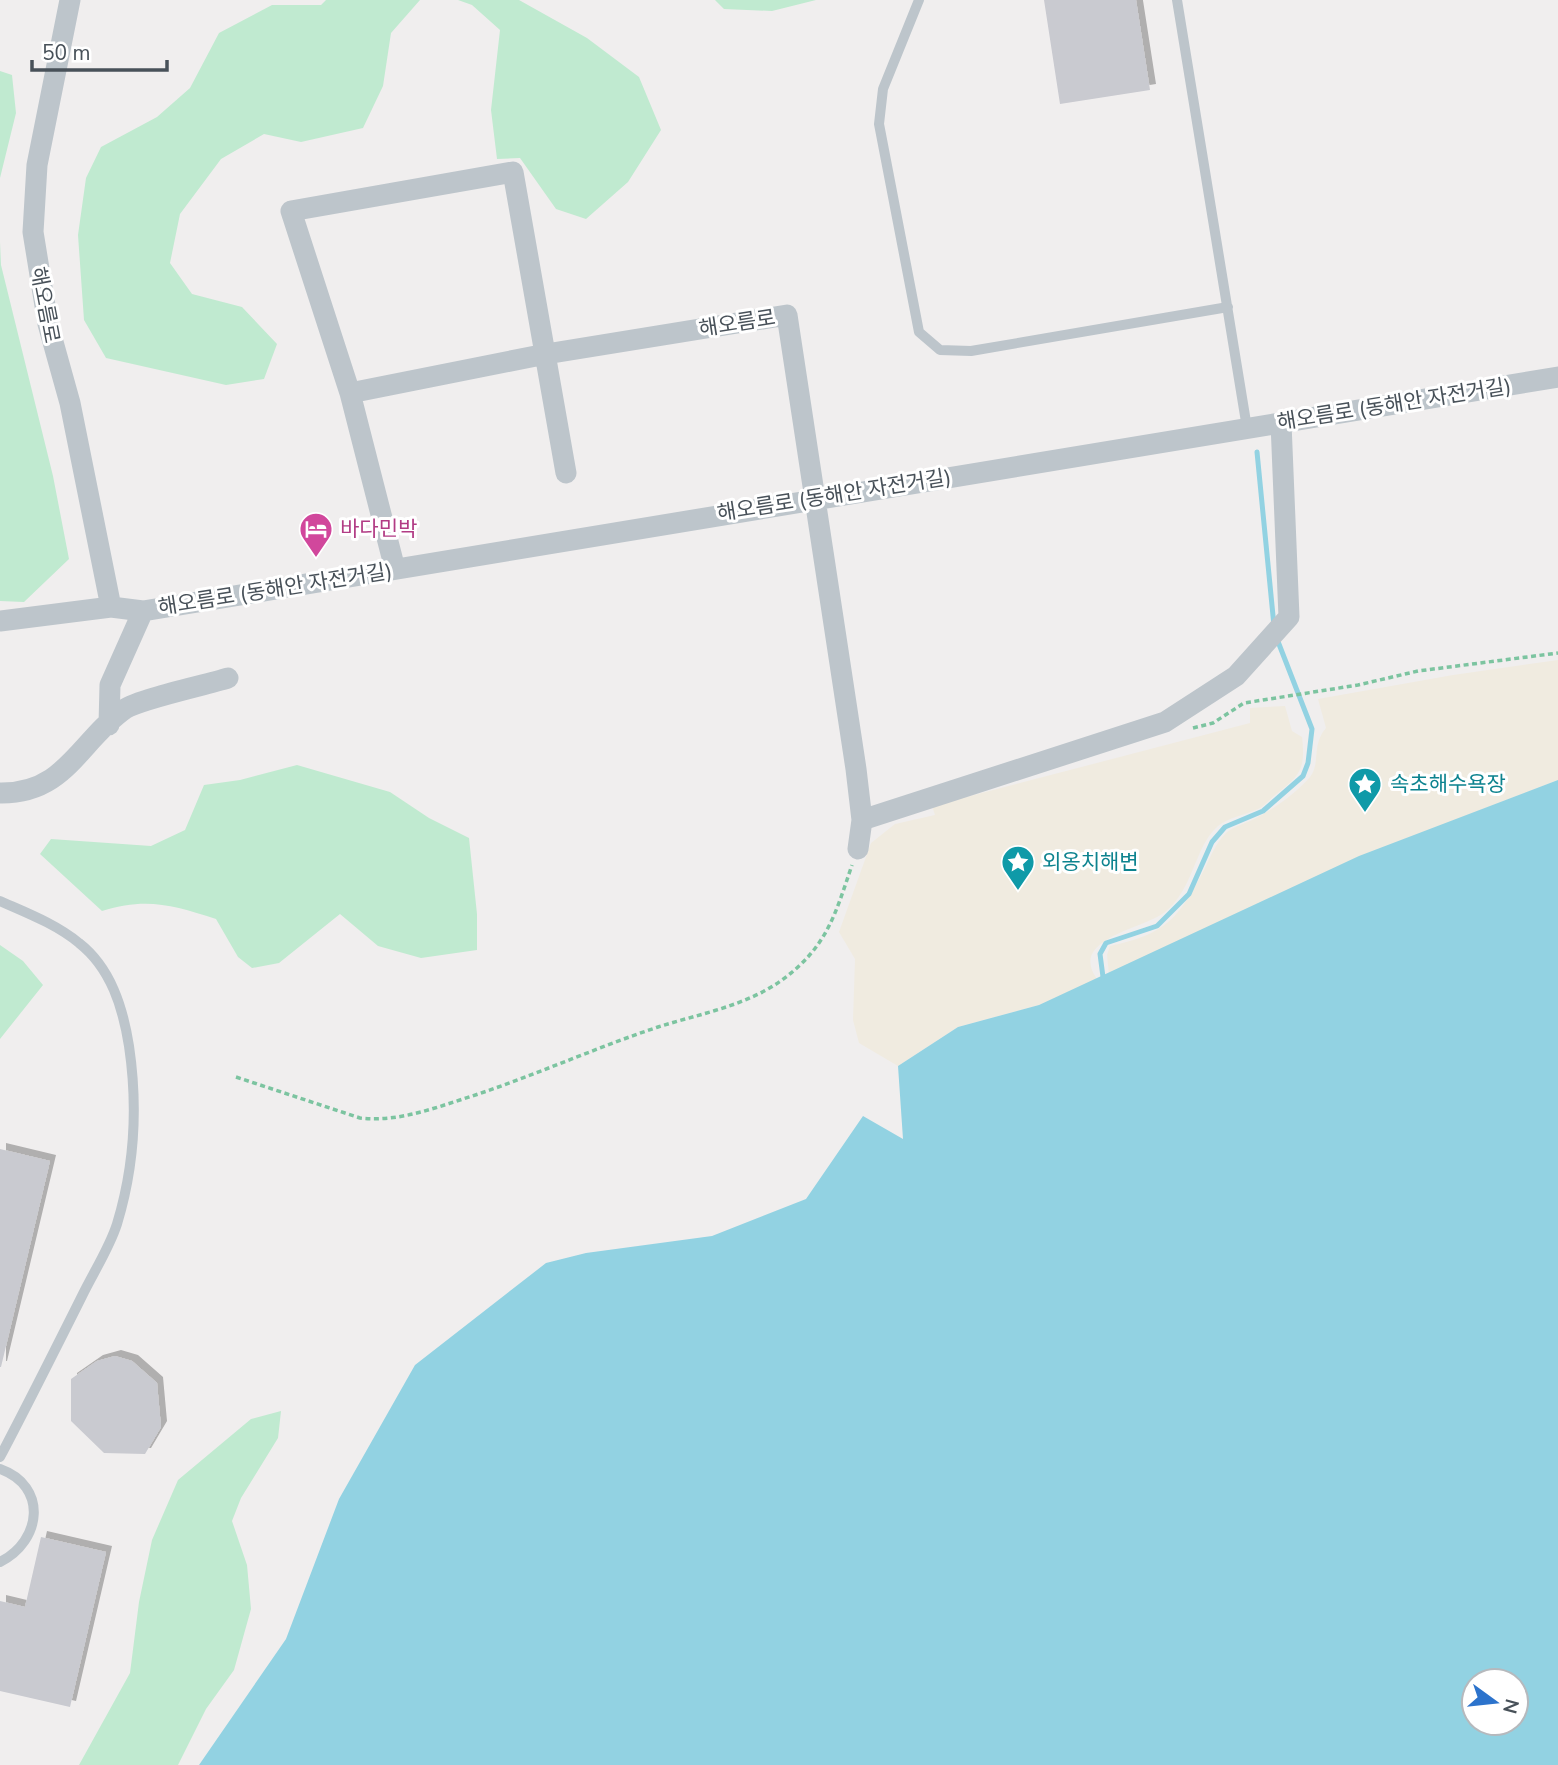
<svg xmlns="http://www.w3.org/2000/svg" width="1558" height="1765" font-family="'Nunito Sans','Noto Sans KR',sans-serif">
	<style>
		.green { fill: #c0ead0 }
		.sand { fill: #f0ebe0 }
		.water { fill: #92d2e2; fill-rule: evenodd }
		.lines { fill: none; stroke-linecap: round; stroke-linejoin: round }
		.stream { stroke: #92d2e2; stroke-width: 5 }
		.building { fill: #c9cad0; filter: url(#shadow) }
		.path { stroke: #7cc4a0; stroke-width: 3.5; stroke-dasharray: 5 3.5; stroke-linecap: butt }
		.service { stroke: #bdc5cb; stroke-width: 10 }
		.minor { stroke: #bdc5cb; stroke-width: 21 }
		.labels { text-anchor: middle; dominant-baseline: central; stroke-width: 6; stroke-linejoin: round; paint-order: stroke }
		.street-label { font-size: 21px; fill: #485159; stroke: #fff }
		.hotel-label { font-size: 21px; fill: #b23c85; stroke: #fff; text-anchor: start }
		.culture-label { font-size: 21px; fill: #0d838f; stroke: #fff; text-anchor: start }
	</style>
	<defs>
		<filter id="shadow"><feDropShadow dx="6" dy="-6" stdDeviation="0" flood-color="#0004"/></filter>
	</defs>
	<rect width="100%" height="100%" fill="#f0eeee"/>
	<path class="green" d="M326,0h94l-29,33 -8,53 -20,42 -62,14 -37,-8 -43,25 -41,55 -10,49 22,31 50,13 35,37 -13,35 -38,6 -120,-27 -22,-38 -6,-85 8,-57 15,-31 56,-30 33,-29 29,-55 53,-28h49z
		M458,0h61l68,38 52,39 22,53 -33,52 -42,37 -30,-10 -36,-51 -23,1 -6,-49 9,-80 -28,-25z
		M715,0h101l-44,11 -48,-2z
		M0,71l12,4 4,38 -16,65z
		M0,242l1,23 52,211 16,83 -45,43 -24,-1z
		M297,765l93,27 39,26 40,20 8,76v36l-56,8 -43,-12 -38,-32 -61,49 -27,5 -14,-11 -22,-38c-43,-14 -70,-22 -114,-8l-62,-57 11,-15 100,7 34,-16 19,-45 36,-5z
		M0,945l23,16 20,24 -43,54z
		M281,1411l-3,27 -37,60 -9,23 15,44 4,44 -17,61 -28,39 -28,56h-99l51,-92 9,-71 13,-62 26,-60 73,-61z"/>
	<path class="sand" d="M1558,660v120l-199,77 -250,117 -2,-19 3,-9c56,-12 68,-27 94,-76 7,-14 11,-26 22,-37 8,-7 19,-9 28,-14 19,-9 42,-26 56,-42 11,-14 1,-32 16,-49l-8,-29 135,-24z
		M1285,706l7,25 10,6c4,34 -3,39 -27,58 -6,5 -11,11 -17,14 -13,6 -29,8 -40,17 -24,21 -24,63 -53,86 -22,17 -97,27 -68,67l-58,26 -81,22 -60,39 -39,-23 -6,-23 2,-61 -16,-27 32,-89 24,-19 40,-9 -3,-9 318,-83v-15z"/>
	<path class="water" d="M1558,780v985h-1359l87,-126 53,-140 76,-134 131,-102 40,-10 126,-17 94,-37 57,-83 40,23 -5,-73 60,-39 81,-22 320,-149zM1474,1681h42v42h-42z"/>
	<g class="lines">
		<path class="stream" d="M1257,452l17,174
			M1103,977l-3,-23 6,-11 51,-17 32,-32 23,-52 13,-15 38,-16 40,-35 5,-13 4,-34 -35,-90"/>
	</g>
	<path class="building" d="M1044,0h92l14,90 -90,14z
		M0,1149l50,12 -49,206h-1z
		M115,1356l17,5 25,22 4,44 -16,27 -41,-1 -33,-32v-42l26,-18z
		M41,1537l65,15 -36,155 -70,-16v-90l25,6z"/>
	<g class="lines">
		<path class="path" d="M1193,728l20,-5 31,-20 114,-18 60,-14 140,-18
			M236,1077l124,41c36,4 69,-8 103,-19 66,-21 129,-50 195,-72 41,-13 88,-21 124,-47 45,-33 53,-65 70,-115"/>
		<path class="service" d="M919,0l-36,89 -4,35 40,208 21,18 31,1 257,-44
			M1177,0l70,428
			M0,901c27,12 56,23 79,42 32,25 44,65 50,103 9,61 6,119 -12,178 -8,25 -24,49 -35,72 -27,54 -54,108 -82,161
			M0,1469c48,17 42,72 0,93"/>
		<path class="minor" d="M70,0l-33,165 -4,67 15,92 22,79 41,204
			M350,393l196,-39 241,-39 69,454 6,51 -4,29
			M395,569l-45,-176 -59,-182 222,-39 53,301
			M0,621l111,-14 32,4 1415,-234
			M109,725l1,-40 33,-74
			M0,793c66,1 79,-52 125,-84 15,-10 81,-24 103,-31
			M862,820l303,-98 71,-46 53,-59 -8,-194"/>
	</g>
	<defs>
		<symbol id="hotel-pin" viewBox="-11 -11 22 30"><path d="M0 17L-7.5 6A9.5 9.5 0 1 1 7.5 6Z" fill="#d1479c" stroke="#fff"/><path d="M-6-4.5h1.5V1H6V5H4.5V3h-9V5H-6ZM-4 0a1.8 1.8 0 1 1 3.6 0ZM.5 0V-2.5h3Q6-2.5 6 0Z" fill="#fff"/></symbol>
		<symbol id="sight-pin" viewBox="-11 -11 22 30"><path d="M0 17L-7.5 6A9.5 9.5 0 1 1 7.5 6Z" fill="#0f9aa8" stroke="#fff"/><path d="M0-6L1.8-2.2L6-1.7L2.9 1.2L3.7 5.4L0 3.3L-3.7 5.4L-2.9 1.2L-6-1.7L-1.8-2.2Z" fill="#fff"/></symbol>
	</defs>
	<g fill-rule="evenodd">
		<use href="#hotel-pin" x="297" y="510" width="38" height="52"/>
		<use href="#sight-pin" x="1346" y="765" width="38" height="52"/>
		<use href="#sight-pin" x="999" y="843" width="38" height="52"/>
	</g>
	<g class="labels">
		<g class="street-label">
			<text transform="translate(45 305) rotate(79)">해오름로</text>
			<text transform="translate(737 323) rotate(-9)">해오름로</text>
			<text transform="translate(1394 404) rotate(-9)">해오름로 (동해안 자전거길)</text>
			<text transform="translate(834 495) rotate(-9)">해오름로 (동해안 자전거길)</text>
			<text transform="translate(275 589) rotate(-9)">해오름로 (동해안 자전거길)</text>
		</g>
		<g class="hotel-label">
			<text x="340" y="529">바다민박</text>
		</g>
		<g class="culture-label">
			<text x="1390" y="784">속초해수욕장</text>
			<text x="1042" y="862">외옹치해변</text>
		</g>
	</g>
	<g transform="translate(1495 1702) rotate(105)"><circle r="33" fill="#ffffff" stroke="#b6b9bd" stroke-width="2"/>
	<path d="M0-5L12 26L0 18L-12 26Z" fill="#2c73cc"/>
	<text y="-10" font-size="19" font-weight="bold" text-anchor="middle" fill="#485159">N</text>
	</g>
	<path d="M32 60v10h135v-10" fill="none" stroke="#485159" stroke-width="3.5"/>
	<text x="42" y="60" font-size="21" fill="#485159" stroke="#ffffff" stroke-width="5" paint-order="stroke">50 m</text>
</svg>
